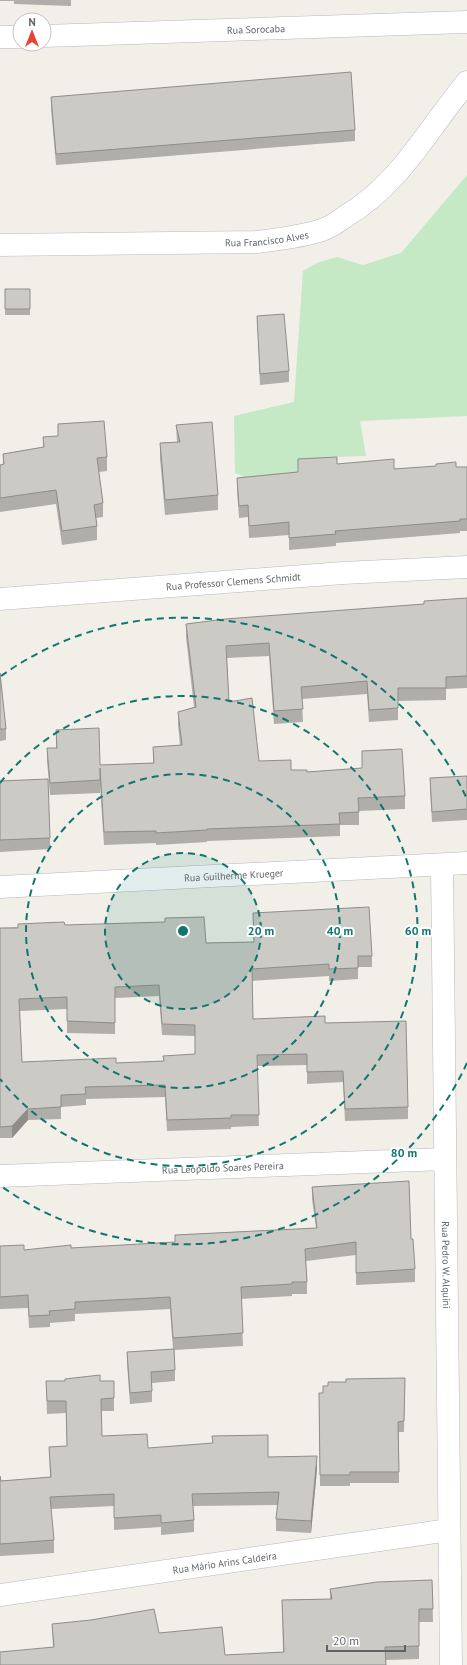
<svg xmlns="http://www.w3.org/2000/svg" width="467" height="1665" font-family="'PT Sans',sans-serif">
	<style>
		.green { fill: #c5e8c5 }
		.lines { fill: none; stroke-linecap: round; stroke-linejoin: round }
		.street-casing { stroke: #b5b8bc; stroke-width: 23 }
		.secondary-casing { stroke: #b6babf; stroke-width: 23 }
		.street { stroke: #fff; stroke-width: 22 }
		.secondary { stroke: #fff; stroke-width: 22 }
		.wall { fill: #afaea9; fill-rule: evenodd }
		.shaded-wall { fill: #8f8d8a }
		.building { fill: #cccac5; stroke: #8f8d8a; fill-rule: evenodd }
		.ring { fill: none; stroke: #0f766e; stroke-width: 2; stroke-dasharray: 7 5 }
		.labels { text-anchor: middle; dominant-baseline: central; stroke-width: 4; stroke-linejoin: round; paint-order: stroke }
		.street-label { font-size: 10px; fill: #5f6368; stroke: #fff }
		.centre { fill: #0f766e; stroke: #fff; stroke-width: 2 }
		.ring-label { font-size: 12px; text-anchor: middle; font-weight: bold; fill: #0f766e; stroke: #fff; stroke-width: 4; stroke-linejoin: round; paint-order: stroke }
	</style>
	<rect width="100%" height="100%" fill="#f1efe8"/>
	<path class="green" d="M467,175v241l-107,5 6,35 -36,1 -12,10 -45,12h-23l-15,-6 -1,-57 60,-14 9,-131 14,-8 20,-6 26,8 38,-12z"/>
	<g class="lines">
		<defs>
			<g id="street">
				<path id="s1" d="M44,36l423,-14"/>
				<path d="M0,37h20"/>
				<path id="s2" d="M0,599l343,-26 124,-6"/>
				<path id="s3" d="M442,865l9,800"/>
				<path id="s4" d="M0,887l467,-24"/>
				<path id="s5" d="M0,1176l445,-17"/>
				<path id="s6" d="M0,1595l449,-65"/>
			</g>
			<g id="secondary">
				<path id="s7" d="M0,245l257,-3c22,-3 44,-5 65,-12 9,-3 17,-9 24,-14 54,-32 82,-87 121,-134"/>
			</g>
		</defs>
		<use href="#street" class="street-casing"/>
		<use href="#secondary" class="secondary-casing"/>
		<use href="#street" class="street"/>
		<use href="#secondary" class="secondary"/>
	</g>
	<path class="wall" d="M0,0h71v6l-57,-2v-3h-14z
		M51,97l304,33v11l-299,24 -5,-57z
		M5,289h25v26h-25z
		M257,316l32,55v11l-29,3z
		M58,424l49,33v14l-8,1 4,31v14l-7,1 1,8v14l-35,5 -6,-41 -56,8v-47l3,-1v-10l40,-7v-10l15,-1z
		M176,425l42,70v15l-53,5 -5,-57v-15l17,-1z
		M337,464l57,5 73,-2v64h-7v2l-124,10v3l-47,4v-15l-40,3 -1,-21 -9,1 -2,-28v-12l61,-6z
		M467,598v90l-21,1v11l-48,1v19l-29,2 -2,-28 -65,5 1,23 -29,2 -5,-68 -42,2 2,44 30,59 32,9 16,2 55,-4v-17l43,45v13l-46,2v14h-19v11l-133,5v1l-51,3v-2l-52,2 -4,-60v8l-50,2 -3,-34v-13h9v-18l44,35 53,-2v-16l27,-2 -2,-21v-12l16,-5 -8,-70v-13l238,-20z
		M0,673l6,56v11l-6,1z
		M467,776v44l-35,2 -2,-33v-11z
		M0,781l50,57v11l-50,3z
		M253,913l119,43v11h-14v12l-29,2v-5l-77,5 1,38 72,4 83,84v12l-63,2 -2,-39 -36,2v-19l-50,1 2,60 -28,1v2l-64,2 -2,-34 -79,2v6l-25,2v12l-33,1 -16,18h-12v-210l65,-3 141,18 48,-1zM159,996l3,39 33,1v18l-32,7 -47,2 -94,-1 -2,-51 47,-2v24l48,1v-36z
		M312,1187l99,52 4,30v13l-59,3v-30l-50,6 1,21v12h-15v2l-51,3 2,47 -69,4 1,20v11l-23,2v19l-22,2 -3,-41v-11l46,-3 -3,-40 -95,5v7l-25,2v4l-21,1 -1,-20 -28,1v-63l24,4 47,-2 104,-6v-7l141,-7 -4,-29z
		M405,1378l-1,54h-5v51h-49v3h-30l-1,-93h4l5,-7 18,-4z
		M46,1381h68v30h-13l1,25 46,12 120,9 49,12 -6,64 -35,-2v-12l2,-14 -85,1 1,14v12l-33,3v-8l-47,3v-24l-63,3 3,31v13l-54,3v-80l1,5 49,-4 -1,-30 18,-1 -1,-33 -19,1z
		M432,1580l1,42h-14v37l-33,1v5l-333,-18 -1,-23 107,9 66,22 58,-3 -1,-52 48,-1v-10z"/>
	<path class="shaded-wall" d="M28,1109v11l-16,18v-12z
		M317,1456v13l-6,64v-12z"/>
	<path class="building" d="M351,72l4,58 -299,24 -5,-57z
		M5,289h25v20h-25z
		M284,314l5,57 -29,3 -3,-58z
		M104,421l3,36 -10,1 6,45 -9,2 3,21 -35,5 -6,-41 -56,8v-33l4,-1 -1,-10 41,-7 -1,-10 15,-1v-12z
		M212,422l6,73 -53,5 -5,-57 20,-1 -4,-17z
		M337,457v7l57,-5v10l42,-3v-2l20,-2v5h11v52h-7v2l-125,10 1,3 -47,4v-16l-40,4 -1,-21 -9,1 -2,-28 61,-6v-13z
		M467,598v78l-21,1v11h-48v20l-29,2 -2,-29 -66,6 2,22 -29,2 -5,-68 -43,3 3,56 23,-4 7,63 32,-1v10h16v2l55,-4v-17l40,-2 3,47 -47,2 1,14 -20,1 1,11 -133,5v1l-51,3v-2l-52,1 -4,-64v12l-50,3 -3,-35h10l-1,-18 43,-2 1,37 54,-2 -1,-16 29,-2 -4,-33 18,-5 -10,-83 39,-5 199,-15v-3z
		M0,673l6,56h-6z
		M467,776v33l-35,3 -2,-34z
		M48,779l2,59 -50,2v-59z
		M369,907l3,49h-14v12l-29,1v-5l-77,5 1,50 72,-3v7l81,-2 2,86 -63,2 -2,-38 -36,1v-18l-50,1 2,60h-28v3l-64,2 -2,-35 -80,2 1,7 -25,1v12l-33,2 -16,17 -12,1v-199h18v-4l46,-2 1,3 100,-3v-4l39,-1 2,26 48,-1 -1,-29zM159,985l3,39 33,1v29l-32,2 1,5 -48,2v-5l-94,4 -3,-63 48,-2v24l48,2v-36z
		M409,1181l2,58h2l2,30 -59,4v-31l-51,7 2,33h-15v2l-51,3 2,46 -70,5 -3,-41 -95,5v7l-26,2 1,4 -21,1 -1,-21 -28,2v-51l24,-1v5l47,-5v3l104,-6v-7l142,-7 -5,-41z
		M174,1349l1,21 -24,2 1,19 -22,2 -3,-41z
		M100,1375v6h14v17l-13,1 1,37 45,-2 1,14 65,-5 -1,-7 56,-1v22l49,-1 -6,65 -35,-2 3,-27 -87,2 2,26 -33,3v-8l-47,3v-24l-64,3 4,43 -54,4v-68l1,5 50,-4 -2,-30 18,-1 -1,-45h-19l-1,-20h19v-2z
		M405,1378l-1,43 -6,1 1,50h-49v3h-30l-1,-82h4v-7h5v-4h18v-3z
		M432,1580l1,29h-14v37l-34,1 1,18h-386v-13l54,-5 -2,-23 39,-4 63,-11 5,24 63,-6 3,28 59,-3 -2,-52 50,-1 -2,-10 47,-7z"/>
	<circle cx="183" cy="931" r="78" fill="#0f766e" fill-opacity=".12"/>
	<g class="ring">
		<circle cx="183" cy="931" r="78"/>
		<circle cx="183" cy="931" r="157"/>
		<path d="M0 783A235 235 0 1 1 0 1079"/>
		<path d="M467 1063A313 313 0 0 1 1 1186M1 676A313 313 0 0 1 467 799"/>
	</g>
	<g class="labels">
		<g class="street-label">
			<text stroke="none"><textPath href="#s1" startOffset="212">Rua Sorocaba</textPath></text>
			<text stroke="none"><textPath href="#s7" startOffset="267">Rua Francisco Alves</textPath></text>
			<text stroke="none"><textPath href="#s2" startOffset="234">Rua Professor Clemens Schmidt</textPath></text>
			<text stroke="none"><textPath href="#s4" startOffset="234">Rua Guilherme Krueger</textPath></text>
			<text stroke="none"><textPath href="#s5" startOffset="223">Rua Leopoldo Soares Pereira</textPath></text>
			<text stroke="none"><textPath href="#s3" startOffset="400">Rua Pedro W. Alquíni</textPath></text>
			<text stroke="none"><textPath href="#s6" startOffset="227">Rua Mário Arins Caldeira</textPath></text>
		</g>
	</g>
	<circle cx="183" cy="931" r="6" class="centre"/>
	<g class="ring-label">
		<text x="261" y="935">20 m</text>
		<text x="340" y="935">40 m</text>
		<text x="418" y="935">60 m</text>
		<text x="404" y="1157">80 m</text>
	</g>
	<g transform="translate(32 32)"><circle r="19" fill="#ffffff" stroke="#bfc1c3"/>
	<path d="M0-3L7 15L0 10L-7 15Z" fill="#ea4335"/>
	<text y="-6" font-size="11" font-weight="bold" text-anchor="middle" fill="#5f6368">N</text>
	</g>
	<path d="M327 1645v6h78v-6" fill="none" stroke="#5f6368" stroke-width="2"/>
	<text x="333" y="1645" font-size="12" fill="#5f6368" stroke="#ffffff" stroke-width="3" paint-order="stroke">20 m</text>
</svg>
